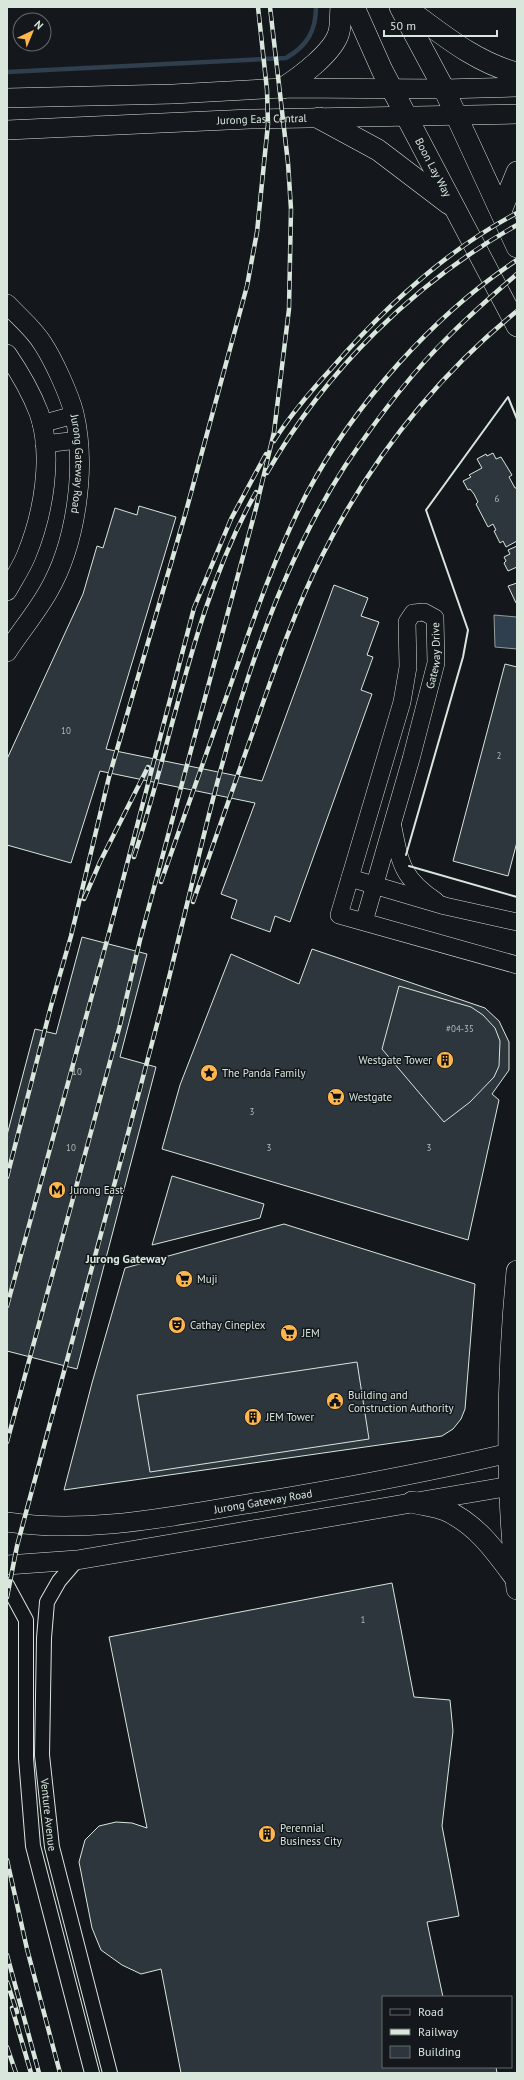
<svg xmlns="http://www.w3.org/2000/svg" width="524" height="2080" font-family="'PT Sans',sans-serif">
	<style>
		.water { fill: #2f3f4d; stroke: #939e99 }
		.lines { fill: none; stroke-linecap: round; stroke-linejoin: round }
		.stream { stroke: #2f3f4d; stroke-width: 4.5 }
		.building { fill: #2c363c; stroke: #d8e6dc }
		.minor-casing { stroke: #d8e6dc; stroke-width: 16 }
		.tertiary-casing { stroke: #d8e6dc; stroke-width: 18 }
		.secondary-casing { stroke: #d8e6dc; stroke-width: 20 }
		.primary-casing { stroke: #d8e6dc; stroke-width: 22 }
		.minor { stroke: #14181c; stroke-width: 14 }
		.tertiary { stroke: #14181c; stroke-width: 17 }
		.secondary { stroke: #14181c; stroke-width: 19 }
		.primary { stroke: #14181c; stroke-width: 21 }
		.rail-casing { stroke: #d8e6dc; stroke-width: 4.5 }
		.rail { stroke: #14181c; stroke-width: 3; stroke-dasharray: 9; stroke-linecap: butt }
		.wall { stroke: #d8e6dc; stroke-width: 2 }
		.labels { text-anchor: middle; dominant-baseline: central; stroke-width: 3; stroke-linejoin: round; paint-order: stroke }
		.number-label { font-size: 9px; fill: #adbab4 }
		.street-label { font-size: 11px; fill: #d8e6dc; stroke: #14181c }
		.poi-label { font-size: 11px; fill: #d8e6dc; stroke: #14181c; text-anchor: start }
		.neighbourhood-label { font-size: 12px; font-weight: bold; fill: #d8e6dc; stroke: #14181c }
	</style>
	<rect width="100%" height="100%" fill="#14181c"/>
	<path class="water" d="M494,615l23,2v32l-22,-2z"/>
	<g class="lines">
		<path class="stream" d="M7,72l279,-14c21,-12 30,-27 30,-51"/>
	</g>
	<path class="building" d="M493,453l3,6 5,-2 11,18 -3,2 6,11h2v53l-11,6 -3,-6 -3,2 -6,-12 2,-1 -3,-6 -5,3 -12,-23 2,-2 -4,-8 -4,-5 -2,1 -5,-9 8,-4 -2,-2 13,-7 -5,-9 9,-5 1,2z
		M139,506l37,11 -70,232 156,32 72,-196 34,13 -7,18 18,6 -12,33 6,2 -12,33 11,4 -82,228 -15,-6 -5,16 -39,-14 6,-18 -16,-6 34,-91 -155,-32 -29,92 -64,-18v-86l76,-165 14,-48 6,2 12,-40 22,7z
		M517,546v21l-9,4 -4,-8 2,-2 -2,-4 6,-3 -2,-4z
		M517,583v20h-1l-8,-17z
		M505,664l12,3v175l-9,34 -55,-15z
		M82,937l65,17 -27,103 36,10 -79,302 -70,-18v-216l28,-106 21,5z
		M312,949l173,59 14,13 10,21v28l-17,24 7,6 -31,140 -306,-91 18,-64 51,-131 68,30z
		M399,986l72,21 12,8 12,13 5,13 -1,25 -5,11 -24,25 -26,20 -62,-73z
		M172,1176l92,28 -4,14 -108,27z
		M284,1224l191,60 -10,125 -4,10 -8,10 -11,7 -378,54 28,-107 33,-115z
		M357,1362l12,77 -219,33 -13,-77z
		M392,1583l22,114 36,3 3,31 -11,95 17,90 -32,6 16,75h-60v70h113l1,6h-316l-20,-104 -20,5 -19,-9 -21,-15 -9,-22 -13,-66 6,-22 14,-14 17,-4 16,1 15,5 -38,-191z"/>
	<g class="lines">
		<defs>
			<g id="minor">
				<path id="s1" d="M77,1560l-18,21 -12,21 -3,36 -2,117 10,92 58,226"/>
				<path d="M7,1585l19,35v138l7,88 59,227"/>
			</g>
			<g id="tertiary">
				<path d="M41,424l33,-9"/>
				<path d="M44,444l34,-4"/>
				<path d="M393,827c7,37 10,52 43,74"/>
				<path d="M350,878l95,28 72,16"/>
				<path id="s2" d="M364,922l47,-163 25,-96 -1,-45 -11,-6 -11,1 -6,9 1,45 -6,35 -63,213 178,50"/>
			</g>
			<g id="secondary">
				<path d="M7,98l166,-4 110,-6 161,1 73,-2"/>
				<path id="s3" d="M7,130l243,-11 267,-5"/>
				<path id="s4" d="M7,304c12,13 27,25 36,40 11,17 26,50 31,69 13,55 2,131 -26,179 -12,21 -28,40 -41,60"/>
				<path d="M7,354c13,19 24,38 32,59 15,43 4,102 -13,143 -5,12 -13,24 -19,35"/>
				<path id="s5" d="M7,1522c80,12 161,-5 240,-18 90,-15 181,-31 270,-53"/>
				<path d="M7,1565l70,-5 440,-75"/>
			</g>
			<g id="primary">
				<path id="s6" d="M354,7l28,63 135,256"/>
				<path d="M400,7l44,82 73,158"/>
				<path d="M405,7c36,26 69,55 112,66"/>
				<path d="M283,88c17,-11 51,-36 56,-56 2,-8 1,-17 2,-25"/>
				<path d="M319,118l59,32 71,54"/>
				<path d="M501,211l16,-39"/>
				<path d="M517,1271c-10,106 -12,211 0,318"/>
				<path d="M412,1502c11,3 23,4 33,8 32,14 51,42 71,69"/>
			</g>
		</defs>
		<use href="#minor" class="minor-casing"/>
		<use href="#tertiary" class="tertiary-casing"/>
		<use href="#secondary" class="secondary-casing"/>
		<use href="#primary" class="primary-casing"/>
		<use href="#minor" class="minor"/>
		<use href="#tertiary" class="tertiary"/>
		<use href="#secondary" class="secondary"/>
		<use href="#primary" class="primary"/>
		<defs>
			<path id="rail" d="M274,441c16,-26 36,-49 57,-72 52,-60 115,-119 186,-156
				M267,473c58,-102 148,-191 250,-248
				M134,857c40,-122 59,-252 122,-365
				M161,882c24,-67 47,-134 71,-201 22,-64 44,-128 75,-188 47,-88 126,-178 210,-233
				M84,899l16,-37 48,-95
				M193,902c21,-59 41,-117 62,-176 20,-58 40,-117 68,-172 47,-93 113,-177 194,-243
				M7,1177l44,-171 20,-70 38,-159 76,-262 62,-229 10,-54 11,-108 -1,-34 -9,-83
				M7,1306l102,-373 85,-325 37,-89 35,-65
				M7,1442l113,-417 20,-85 116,-432 18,-76 15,-123 2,-100 -3,-46 -18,-156
				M7,1597l10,-51c48,-177 96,-355 143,-533 48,-183 81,-386 185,-547 31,-46 65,-92 105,-131 21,-21 44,-41 67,-61
				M7,1860l20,89 33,124
				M7,1955l32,118
				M7,1982l10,30
				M12,2008l19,65
				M7,2047l9,26"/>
		</defs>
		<use href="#rail" class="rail-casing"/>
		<use href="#rail" class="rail"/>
		<path class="wall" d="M406,855l57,-198 5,-27 -42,-120 82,-113 9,22
			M409,866l108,31"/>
	</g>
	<defs>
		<symbol id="building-disc" viewBox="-11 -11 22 22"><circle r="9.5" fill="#ffb74d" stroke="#14181c"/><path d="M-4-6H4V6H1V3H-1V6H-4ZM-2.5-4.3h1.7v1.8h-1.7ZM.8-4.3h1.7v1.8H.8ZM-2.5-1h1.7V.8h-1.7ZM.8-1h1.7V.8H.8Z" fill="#111"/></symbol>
		<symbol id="sight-disc" viewBox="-11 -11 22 22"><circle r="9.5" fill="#ffb74d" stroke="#14181c"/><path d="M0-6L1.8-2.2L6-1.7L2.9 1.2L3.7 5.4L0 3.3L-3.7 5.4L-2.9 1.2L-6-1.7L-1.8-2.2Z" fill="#111"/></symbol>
		<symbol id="supermarket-disc" viewBox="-11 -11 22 22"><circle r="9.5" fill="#ffb74d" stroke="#14181c"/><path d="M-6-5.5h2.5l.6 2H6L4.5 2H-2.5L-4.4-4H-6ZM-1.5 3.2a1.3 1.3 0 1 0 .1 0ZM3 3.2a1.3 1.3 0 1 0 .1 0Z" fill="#111"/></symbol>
		<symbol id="metro-disc" viewBox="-11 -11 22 22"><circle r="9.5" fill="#ffb74d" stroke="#14181c"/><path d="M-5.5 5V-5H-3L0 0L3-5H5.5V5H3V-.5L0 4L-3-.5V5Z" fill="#111"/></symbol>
		<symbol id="theatre-disc" viewBox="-11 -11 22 22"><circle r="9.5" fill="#ffb74d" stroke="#14181c"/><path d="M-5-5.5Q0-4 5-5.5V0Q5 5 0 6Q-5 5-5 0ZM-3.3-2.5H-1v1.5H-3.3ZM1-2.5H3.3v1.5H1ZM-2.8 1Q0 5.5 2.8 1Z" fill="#111"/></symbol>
		<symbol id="civic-disc" viewBox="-11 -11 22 22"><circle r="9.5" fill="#ffb74d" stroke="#14181c"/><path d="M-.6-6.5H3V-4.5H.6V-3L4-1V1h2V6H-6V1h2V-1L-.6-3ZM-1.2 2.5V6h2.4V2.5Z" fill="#111"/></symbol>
	</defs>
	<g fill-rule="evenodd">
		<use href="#building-disc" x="435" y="1050" width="20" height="20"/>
		<use href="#sight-disc" x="199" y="1063" width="20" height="20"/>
		<use href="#supermarket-disc" x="326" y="1087" width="20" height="20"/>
		<use href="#metro-disc" x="47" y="1180" width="20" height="20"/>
		<use href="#supermarket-disc" x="174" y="1269" width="20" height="20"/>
		<use href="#theatre-disc" x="167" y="1315" width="20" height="20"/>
		<use href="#supermarket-disc" x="279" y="1323" width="20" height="20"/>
		<use href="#civic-disc" x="325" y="1391" width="20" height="20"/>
		<use href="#building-disc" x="243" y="1407" width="20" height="20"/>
		<use href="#building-disc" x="257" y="1824" width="20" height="20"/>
	</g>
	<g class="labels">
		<g class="number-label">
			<text x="497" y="498">6</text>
			<text x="66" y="730">10</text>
			<text x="499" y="755">2</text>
			<text x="460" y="1028">#04-35</text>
			<text x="77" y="1071">10</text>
			<text x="252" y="1111">3</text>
			<text x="71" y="1147">10</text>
			<text x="269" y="1147">3</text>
			<text x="429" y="1147">3</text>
			<text x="363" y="1619">1</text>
		</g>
		<g class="street-label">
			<text stroke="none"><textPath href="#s3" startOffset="255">Jurong East Central</textPath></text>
			<text stroke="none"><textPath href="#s6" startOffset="179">Boon Lay Way</textPath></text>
			<text stroke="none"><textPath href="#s4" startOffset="181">Jurong Gateway Road</textPath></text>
			<text stroke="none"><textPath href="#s2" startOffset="276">Gateway Drive</textPath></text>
			<text stroke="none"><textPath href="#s5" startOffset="258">Jurong Gateway Road</textPath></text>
			<text stroke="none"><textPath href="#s1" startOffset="265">Venture Avenue</textPath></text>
		</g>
		<g class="poi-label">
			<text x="432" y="1060" text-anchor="end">Westgate Tower</text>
			<text x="222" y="1073">The Panda Family</text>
			<text x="349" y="1097">Westgate</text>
			<text x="70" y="1190">Jurong East</text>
			<text x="197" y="1279">Muji</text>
			<text x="190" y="1325">Cathay Cineplex</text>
			<text x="302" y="1333">JEM</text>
			<text x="348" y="1395">Building and<tspan x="348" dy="13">Construction Authority</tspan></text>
			<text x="266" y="1417">JEM Tower</text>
			<text x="280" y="1828">Perennial<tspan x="280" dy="13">Business City</tspan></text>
		</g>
		<g class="neighbourhood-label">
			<text x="126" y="1258">Jurong Gateway</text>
		</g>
	</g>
	<rect width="524" height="2080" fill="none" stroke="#d8e6dc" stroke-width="16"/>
	<rect x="382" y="1996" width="130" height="72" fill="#14181c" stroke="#626a69"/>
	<rect x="390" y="2009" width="20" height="6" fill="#14181c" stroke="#626a69"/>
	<text x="418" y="2016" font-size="12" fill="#d8e6dc">Road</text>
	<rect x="390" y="2029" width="20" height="6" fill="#d8e6dc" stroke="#626a69"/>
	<text x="418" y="2036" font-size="12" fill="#d8e6dc">Railway</text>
	<rect x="390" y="2046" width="20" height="12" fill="#2c363c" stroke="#626a69"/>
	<text x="418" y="2056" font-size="12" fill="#d8e6dc">Building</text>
	<g transform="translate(32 32) rotate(44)"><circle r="19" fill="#14181c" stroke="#626a69"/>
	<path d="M0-3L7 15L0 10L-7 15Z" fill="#ffb74d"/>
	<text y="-6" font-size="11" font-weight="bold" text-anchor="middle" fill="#d8e6dc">N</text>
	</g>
	<path d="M384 30v6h113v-6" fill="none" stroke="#d8e6dc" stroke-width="2"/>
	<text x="390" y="30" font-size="12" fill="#d8e6dc" stroke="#14181c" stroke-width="3" paint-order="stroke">50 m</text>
</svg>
